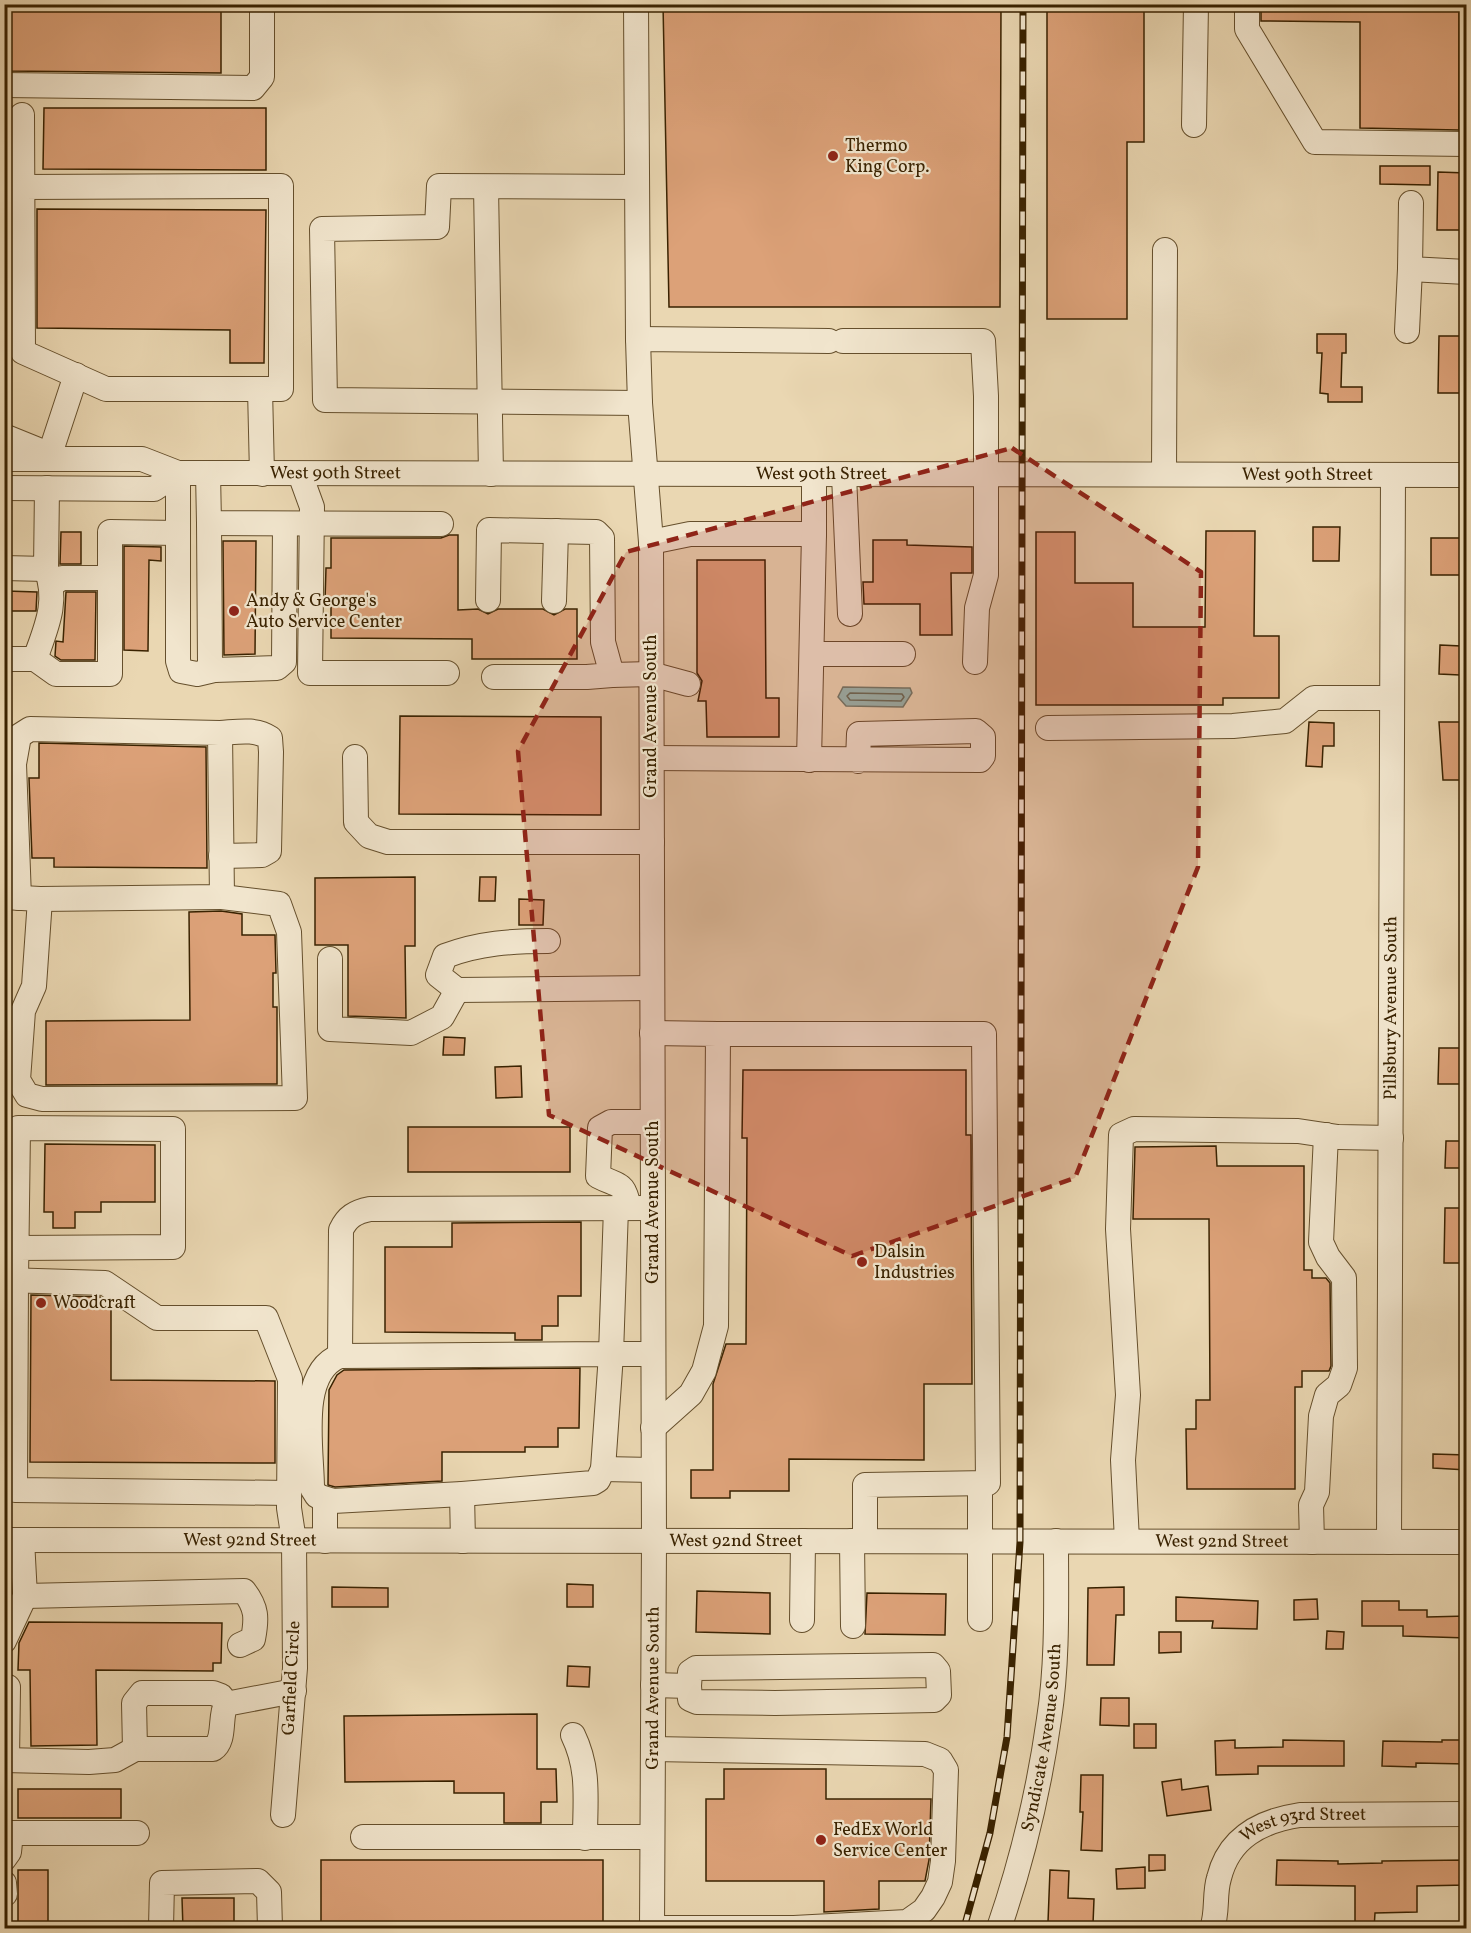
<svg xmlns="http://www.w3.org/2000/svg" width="1471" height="1933" font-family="Vollkorn,serif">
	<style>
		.water { fill: #98baad; stroke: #727d68; stroke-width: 1.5 }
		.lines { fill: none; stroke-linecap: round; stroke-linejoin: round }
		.shore { stroke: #686e56; stroke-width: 1.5 }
		.building { fill: #dca178; stroke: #392200; stroke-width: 1.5 }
		.minor-casing { stroke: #654f2c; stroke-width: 26 }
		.minor { stroke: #f1e5cd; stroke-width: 24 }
		.rail-casing { stroke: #392200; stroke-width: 7 }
		.rail { stroke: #f1e5cd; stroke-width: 4.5; stroke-dasharray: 14; stroke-linecap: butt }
		.marked { fill: #8f2418; fill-opacity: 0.2; stroke: #8f2418; stroke-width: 4.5; stroke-dasharray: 12 8; stroke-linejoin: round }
		.poi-dot { fill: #8f2418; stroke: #f1e5cd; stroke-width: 2 }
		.labels { text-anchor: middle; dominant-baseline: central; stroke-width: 4.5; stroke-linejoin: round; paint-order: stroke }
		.poi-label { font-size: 18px; fill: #392200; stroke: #f1e5cd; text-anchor: start }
		.street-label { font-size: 18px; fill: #392200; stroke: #f1e5cd }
	</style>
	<rect width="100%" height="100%" fill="#ead7b2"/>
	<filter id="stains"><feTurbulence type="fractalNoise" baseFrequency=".00333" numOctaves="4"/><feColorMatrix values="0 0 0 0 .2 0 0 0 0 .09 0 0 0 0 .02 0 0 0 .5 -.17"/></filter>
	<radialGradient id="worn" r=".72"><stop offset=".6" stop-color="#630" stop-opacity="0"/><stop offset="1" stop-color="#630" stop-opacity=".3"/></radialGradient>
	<path class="water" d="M843,687l61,1h6l2,5 -9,14 -57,-1 -8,-9z"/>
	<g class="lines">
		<path class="shore" d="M850,693l52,1 2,3 -3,4 -51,-1 -3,-4z"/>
	</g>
	<path class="building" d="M4,4h217v69l-217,-2z
		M663,4h338l-1,303h-331z
		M1047,4h97v138h-17v177h-80z
		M1261,4h198v126l-99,-2v-106l-99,-1z
		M44,108h222v62l-223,-1z
		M1380,166h50v19l-50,-1z
		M1438,172l29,1v57h-30z
		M37,209l229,1 -2,153h-34v-33l-193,-2z
		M1317,334h29v19h-4l-1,34h21v15h-34v-8l-8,-1 2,-40h-5z
		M1439,336h28v57h-29z
		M1313,527h27l-1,34h-26z
		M1206,531h49l-1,105h25v62h-56v7h-187v-173h39v51h58v44h72z
		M61,532h20v32h-21z
		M449,535h9v75l20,-1 10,5 10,-5h45l11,6 11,-6h12v50h-105v-20l-141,-1v-37h-6l1,-33h5v-30h110z
		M1431,538h36v37h-36z
		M873,540h34v5l65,2v26h-21l1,62h-32v-31h-56l-1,-22h10z
		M223,541h33l-1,113 -31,1z
		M124,546l37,1v14l-12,-1 -1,91 -24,-1z
		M697,560h68l1,138h13v39h-72l-1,-36h-8l4,-20 -5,-8z
		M6,591l31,1 -1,19h-31z
		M66,592h30l-1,68h-34l-6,-4 1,-15 7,1z
		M1440,645l21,1 -1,29 -21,-1z
		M400,716l201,1v98l-202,-1z
		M1309,722l25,1v23h-11l-1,21 -16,-1z
		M1439,722h23l3,58h-22z
		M39,743l167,4 1,121 -153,-1v-9h-22l-3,-80h10z
		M415,877v69h-10l1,72 -58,-2v-71h-33v-67z
		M480,877h16l-1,24h-16z
		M519,899l25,1 -1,25h-24z
		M221,911l21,3v21h33l1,38h-3v34h4v77l-231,1v-64l144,-1 -1,-108z
		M444,1037l21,1 -1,17h-21z
		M1439,1048h27l-1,36h-27z
		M521,1066l1,31 -26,1 -1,-31z
		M743,1070h223v65h5l1,249h-48v76l-135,-1v32h-59v7h-39v-28h22v-86l13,-40h20l1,-206h-5z
		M408,1127h162v45h-162z
		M1446,1141h21v27h-22z
		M45,1144l110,1v57h-54v10h-26v16h-22v-16h-9z
		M1216,1146l1,20h87v104h8v8h14l4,5 1,83 -2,5h-27v16h-7v102h-108l-1,-60h10v-29h14l-1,-181h-76l2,-72z
		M1445,1208h22v55h-23z
		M581,1222v74h-23v30h-16v14h-27v-7l-130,-1v-85h67v-24z
		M31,1295l69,2 11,8v75l164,1v82l-245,-1z
		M580,1368l-1,60h-21v19h-33v5h-83v29l-107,6 -7,-2 1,-95 8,-15 7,-5z
		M1433,1454l34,1v15l-34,-2z
		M567,1584l26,1v22h-26z
		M332,1587l56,1v19h-56z
		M1124,1587v28h-8l-2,50h-27l1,-77z
		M697,1591l73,2v41l-74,-2z
		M867,1593l79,1 -1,41 -80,-1z
		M1176,1597l82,4 -1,28 -45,-1 1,-7h-37z
		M1317,1599l1,20 -24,1v-20z
		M1362,1601h37v9h28v7l40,-1v22l-64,-2v-10h-41z
		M29,1622l193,1 -1,40h-8v8l-117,-1 1,75 -66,1 -1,-76h-12l1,-27z
		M1327,1631l17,1 -1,17h-17z
		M1159,1632h22v20l-22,1z
		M568,1666l22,1 -1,20 -22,-1z
		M1101,1698h28v28l-29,-1z
		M537,1714v55h19l1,33h-16v21h-37v-30h-50v-12l-109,1 -1,-66z
		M1134,1724h22v24h-22z
		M1235,1740v8l48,-1v-7l61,1v25h-86v8l-42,1 -1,-34z
		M1442,1740h25v24l-51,-1v4l-34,-1 1,-25 59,1z
		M724,1769h102v30h105l-2,61 -4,21h-46v28l-55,3v-31h-118v-82h18z
		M1081,1775h22l-1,76 -21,-1 2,-38h-3z
		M1181,1779l1,11 26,-4 3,24 -44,6 -5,-34z
		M18,1789h103v29h-103z
		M1149,1855h16v15l-16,1z
		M321,1860h282v69h-282z
		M1277,1860l61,1v3l44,-1v-2l85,-1v25l-50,1v26l-42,1 -1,16h-19v-43l-79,-1z
		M1145,1867v21l-28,1 -1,-20z
		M18,1870h30v56h-30z
		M1050,1870l19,1 -1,27 26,1 -1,25 -45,-2z
		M182,1898h52v31h-51z"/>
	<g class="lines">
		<defs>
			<g id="minor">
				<path d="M636,4l2,335"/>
				<path d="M1247,4v25l68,113 151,2"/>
				<path d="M4,85l249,3 9,-11v-73"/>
				<path d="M1194,125l2,-121"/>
				<path d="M4,187h17l260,-1v203h-175l-83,-37 -1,-237"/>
				<path d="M486,187l5,287"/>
				<path d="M637,187l-198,-1 -2,41 -115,2 3,171 315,3"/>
				<path d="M1411,203l-1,66 56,3"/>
				<path d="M1407,331l3,-62"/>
				<path d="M843,341h140l3,55v179l-9,33 -2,54"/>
				<path d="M260,389l2,85"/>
				<path d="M4,436l42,17"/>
				<path d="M50,454l26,-79"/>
				<path id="s1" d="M4,459h138l36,14 1288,2"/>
				<path d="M208,473l1,50 232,1"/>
				<path d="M300,474l12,33 -2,166h137"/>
				<path d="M1164,474l1,-224"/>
				<path d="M844,475l6,139"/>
				<path d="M4,488l150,1 24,-16"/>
				<path d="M209,523l1,140 4,7 63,-2 7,-6 1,-138"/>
				<path d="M178,533v128l3,10 16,3 17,-4"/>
				<path d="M651,542l39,-8h124v-59"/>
				<path d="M4,568l42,1 1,-81"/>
				<path d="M52,584l10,-6h48"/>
				<path d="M488,600l1,-70 107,2 6,6 1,104 9,33 -25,2h-93"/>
				<path d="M554,601l2,-70"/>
				<path d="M812,654h91"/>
				<path d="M4,659h31l21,15h54v-142l68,1v-60"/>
				<path d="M35,659c11,-31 24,-58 11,-90"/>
				<path d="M612,675l39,-1 37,10"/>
				<path d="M1048,728l185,-2 52,-5 29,-23h78"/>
				<path d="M220,733c17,-1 35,-5 50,5l1,14 -2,99 -7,4 -41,1"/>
				<path d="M355,757l1,65 13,14 19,6h264"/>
				<path d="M652,758l328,2 3,-4v-19l-7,-6 -117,3 -1,27"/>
				<path d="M809,760l5,-226"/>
				<path d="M14,764l5,134"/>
				<path d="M4,765l10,-1 5,-28 11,-7 190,4 2,164 -182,2 -36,-2"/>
				<path d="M40,899l-6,87 -11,25 -5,69 9,15 15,4 253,-1 -6,-166 -10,-28 -57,-7"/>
				<path d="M548,941c-36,0 -69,2 -103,15l-7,19 19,15 195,-2"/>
				<path d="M330,959v70l81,4 31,-16 15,-27"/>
				<path d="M652,1033l66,1 -2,292 -12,45 -13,23 -38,34"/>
				<path d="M718,1034h266l4,449 -123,2v56"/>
				<path d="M616,1208l-5,146 -8,115 -5,11 -5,3 -131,11 -129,7 -16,-5 -5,-8c0,-38 -15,-116 28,-132l271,-2h42"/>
				<path d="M629,1208c-5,-27 -10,-21 -31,-32l2,-48 11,-6h41"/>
				<path d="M17,1248l156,-1v-118l-155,-1 -2,153 -1,209 274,3"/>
				<path d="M4,1280l101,3 52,35h109l24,61 -1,129 5,33 1,127 -12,147"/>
				<path d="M340,1356l1,-126c6,-13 14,-18 29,-21l283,-1"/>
				<path d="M603,1469l50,1"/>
				<path d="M462,1494l1,47"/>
				<path d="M325,1499v42"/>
				<path id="s2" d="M4,1540l1462,2"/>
				<path d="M852,1541l1,85"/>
				<path d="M1127,1541l-4,-81 5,-65 -10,-166 3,-94 13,-6 164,2 40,6 53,1"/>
				<path d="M1312,1542l-1,-37 6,-13 4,-76 6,-21 12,-10 6,-17 -1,-90 -16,-21 -7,-15 5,-107"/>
				<path id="s3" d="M1389,1542l4,-1067"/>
				<path d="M25,1596l219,-5c13,17 13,27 9,48l-13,6"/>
				<path d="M980,1619v-136"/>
				<path d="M802,1620l1,-79"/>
				<path d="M4,1641l21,-45 -3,-56"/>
				<path d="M653,1685l36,1 1,-14 6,-4 237,-3 5,6 1,24 -5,5 -159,3 -78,-1 -7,-3 -1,-13"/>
				<path d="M573,1735c17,35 12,65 12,103"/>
				<path d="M135,1749l-1,-46 8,-10h71l8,3 5,8"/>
				<path d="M4,1760l85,2 26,-2 20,-11h78c13,-9 6,-31 13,-45l68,-13"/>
				<path d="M7,1760l1,-73"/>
				<path d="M4,1833h133"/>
				<path d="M363,1837h289"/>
				<path d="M4,1859l5,-7 2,-19"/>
				<path d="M4,1883l1,11"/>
				<path d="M161,1928l1,-45 96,-2 11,11 1,36"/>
				<path id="s4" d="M652,1928l2,-387 -3,-999 -11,-139 -2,-64 191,2"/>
				<path d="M652,1928h142l113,-6 17,-12 9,-13 7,-15 3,-21 3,-91 -6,-10 -15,-6 -272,-5"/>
				<path id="s5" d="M999,1928c23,-67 40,-138 50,-209 9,-58 7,-119 7,-178"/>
				<path id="s6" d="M1212,1928c6,-15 2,-34 7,-50 10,-41 42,-57 81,-63l166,-1"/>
			</g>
		</defs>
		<use href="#minor" class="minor-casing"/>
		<use href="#minor" class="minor"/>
		<defs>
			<path id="rail" d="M964,1928l26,-95 17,-96 13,-195 3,-1538"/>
		</defs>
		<use href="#rail" class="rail-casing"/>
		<use href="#rail" class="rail"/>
	</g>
	<path class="marked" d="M1012,448l189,124 -3,295 -123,311 -223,78 -303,-141 -31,-364 108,-199z"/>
	<g class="poi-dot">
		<circle cx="833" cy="156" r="6"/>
		<circle cx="234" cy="611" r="6"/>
		<circle cx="862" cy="1262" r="6"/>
		<circle cx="41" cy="1303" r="6"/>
		<circle cx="821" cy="1840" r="6"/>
	</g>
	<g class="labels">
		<g class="poi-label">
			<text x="845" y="146">Thermo<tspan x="845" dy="21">King Corp.</tspan></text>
			<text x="246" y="601">Andy &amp; George's<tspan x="246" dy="21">Auto Service Center</tspan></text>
			<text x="874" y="1252">Dalsin<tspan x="874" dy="21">Industries</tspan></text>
			<text x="53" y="1303">Woodcraft</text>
			<text x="833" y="1830">FedEx World<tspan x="833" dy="21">Service Center</tspan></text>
		</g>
		<g class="street-label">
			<text stroke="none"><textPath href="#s1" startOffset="334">West 90th Street</textPath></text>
			<text stroke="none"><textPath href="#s1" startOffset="820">West 90th Street</textPath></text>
			<text stroke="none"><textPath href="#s1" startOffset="1306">West 90th Street</textPath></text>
			<text transform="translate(651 716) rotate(-90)">Grand Avenue South</text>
			<text stroke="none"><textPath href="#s3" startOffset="534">Pillsbury Avenue South</textPath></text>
			<text transform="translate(653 1202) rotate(-90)">Grand Avenue South</text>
			<text stroke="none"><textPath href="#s2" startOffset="246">West 92nd Street</textPath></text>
			<text stroke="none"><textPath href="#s2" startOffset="732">West 92nd Street</textPath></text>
			<text stroke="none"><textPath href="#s2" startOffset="1218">West 92nd Street</textPath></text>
			<text transform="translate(292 1678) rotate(-87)">Garfield Circle</text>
			<text stroke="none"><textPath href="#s4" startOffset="240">Grand Avenue South</textPath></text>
			<text stroke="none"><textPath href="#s5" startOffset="196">Syndicate Avenue South</textPath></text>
			<text stroke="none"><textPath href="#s6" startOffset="162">West 93rd Street</textPath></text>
		</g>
	</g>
	<rect width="1471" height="1933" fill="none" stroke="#ead7b2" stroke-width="24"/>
	<rect x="6" y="6" width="1459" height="1921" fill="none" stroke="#392200" stroke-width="3"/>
	<rect x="12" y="12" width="1447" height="1909" fill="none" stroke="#392200" stroke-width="1.5"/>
	<rect width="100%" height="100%" filter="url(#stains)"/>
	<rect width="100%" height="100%" fill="url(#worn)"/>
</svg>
